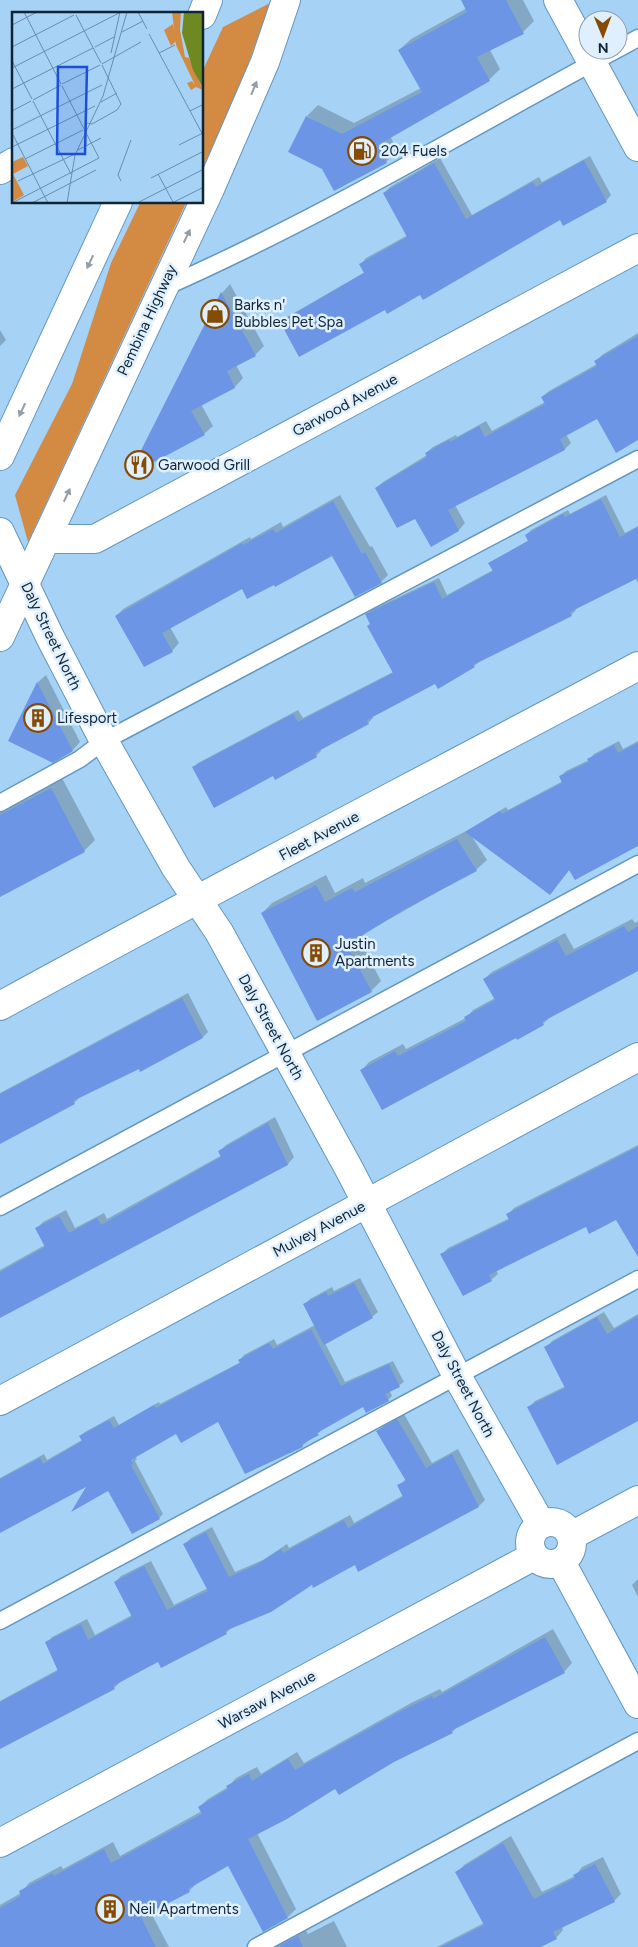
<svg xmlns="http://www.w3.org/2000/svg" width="638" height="1947" font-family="Figtree,sans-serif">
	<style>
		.green { fill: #d38b44 }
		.shadow { fill: #0003 }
		.building { fill: #6c95e6 }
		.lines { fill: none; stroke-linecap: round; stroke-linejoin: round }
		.lane-casing { stroke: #6197c1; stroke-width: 19 }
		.street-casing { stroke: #6197c1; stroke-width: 30 }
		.primary-casing { stroke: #6197c1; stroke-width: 30 }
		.lane { stroke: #fff; stroke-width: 16 }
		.street { stroke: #fff; stroke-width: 28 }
		.primary { stroke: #fff; stroke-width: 28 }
		.oneway { fill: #939da5 }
		.labels { text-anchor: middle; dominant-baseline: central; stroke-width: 5; stroke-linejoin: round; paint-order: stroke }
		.poi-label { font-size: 15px; fill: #0f2536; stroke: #dfeffd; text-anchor: start }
		.street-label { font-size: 15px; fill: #0f2536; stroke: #dfeffd }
		.inset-road { fill: none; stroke: #6a8da9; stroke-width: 1 }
		.view { fill: #1d4ed8; fill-opacity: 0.15; stroke: #1d4ed8; stroke-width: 2.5 }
		.inset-edge { fill: none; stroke: #0f2536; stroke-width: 2.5 }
	</style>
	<rect width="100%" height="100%" fill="#a6d2f6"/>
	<path class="green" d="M270,3l-31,87 -36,77v-97l20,-43z
		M140,203h46l-158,339 -13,-47 57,-111 39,-121z"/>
	<path class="shadow" d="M468,0h55l11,21 -11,11 -33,18 10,19 -11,11 -99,56 8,15 -12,11 -79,-46 11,-11 36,18 67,-35 -22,-38 12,-11 56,-31z
		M590,156l21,39 -5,6 -45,18 -140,74 -36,15 -103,15 5,-6 78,-45 -4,-8 5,-6 42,-23 -24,-42 6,-6 50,-29 32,57 67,-38 3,5z
		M230,284l34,62 -9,9 -19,10 7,13 -8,9 -34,17 12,22 -9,8 -73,39 91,-180z
		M0,330l6,10 -6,6z
		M638,333v63l-72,38 5,9 -6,6 -110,56 10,18 -6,7 -28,15 -15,-28 -40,-29 7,-6 44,-27 -1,-2 7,-6 23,-12 1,2 29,-16 6,10 53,-29 -3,-5 7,-6 48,-27 -1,-3 6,-6z
		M340,495l30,52 2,-1 16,29 -7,7 -48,-28 -59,29 -32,5 -72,39 9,16 -7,8 -56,-35 7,-7 127,-72 1,2 30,-17 2,5z
		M606,495l19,38 13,-7v57l-3,-5 -60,30 1,2 -5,5 -92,47 -5,4 -39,16 -63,34 1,2 -5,5 -48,26 1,2 -5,5 -42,18 -81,-6 5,-5 100,-53 5,8 90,-46 -26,-57 4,-5 68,-32 8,17 46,-25 -3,-7 39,-23 -3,-5 5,-5 37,-20 2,4z
		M46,675l34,67 -7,8 -20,11 -43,-20 28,-59z
		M619,741l4,8 15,-8v104l-68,24 -20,25 -79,-59 16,25 -11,10 -118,67 23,44 -10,10 -109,-78 10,-10 54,-28 9,18 28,-15 2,5 103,-53 38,-23 2,3 55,-29 -2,-5 5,-5 23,-11 5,-6z
		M62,778l33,62 -11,11 -84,45v-85z
		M632,919l3,4 3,-2v48l-87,47 -8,8 -27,12 -154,34 7,-8 34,-18 3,5 60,-31 7,-8 22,-12 -11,-19 8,-7 73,-39 9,16z
		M188,993l20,39 -5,5 -63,33 -1,-2 -59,29 -6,6 -74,40v-50z
		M275,1117l19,40 -6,7 -288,153v-47l45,-25 -9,-16 7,-7 23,-12 9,18 29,-15 3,6 115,-64 -2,-4 6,-6z
		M638,1145v110l-22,-36 -30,7 -90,44 2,4 -7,6 -49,-26 6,-6 62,-30 -2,-4 6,-6z
		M360,1278l18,34 -6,5 -47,26 20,39 48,-21 11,21 -14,9 2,5 -4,4 -25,5 -41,25 -20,16 -84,-26 -42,13 -41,23 2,3 -2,2 28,53 -4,4 -50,-28 -20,-6 -89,47v-53l44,-24 3,6 35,-20 -2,-4 5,-4 29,-16 5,9 40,-23 1,2 81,-42 -1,-2 4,-5 30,-16 3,6 38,-20 -11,-20 6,-6 22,-12 2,4z
		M604,1312l10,16 24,-14v106l-109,-13 6,-6 31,-15 -20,-38 6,-7z
		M404,1414l28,49 26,-14 27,51 -6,6 -120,64 -4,-7 -43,21 -80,43 -6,6 -68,28 -38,21 -6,6 -114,60v-47l59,-32 -12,-26 5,-6 35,-18 8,16 37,-20 -17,-33 6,-6 30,-15 23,44 34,-17 -23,-44 6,-6 21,-11 23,45 28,-12 24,-16 2,4 61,-33 4,8 50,-28 -5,-10 7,-6 -28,-48 6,-6z
		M638,1579v18l-6,-12z
		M553,1629l19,34 -8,9 -106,54 -6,6 -116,55 -79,46 39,76 -8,8 -59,-53 -31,18 -9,9 -39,20 19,36h-169v-42l21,-12 8,-10 32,-17 2,3 50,-27 7,14 82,-45 -3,-4 9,-8 20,-12 8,-9 21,-11 4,7 36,-22 7,11 107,-60 29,-14 2,3z
		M511,1836l31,56 33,-16 7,-9 21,-10 18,37 -7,7 -52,26 1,3 -7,8 -18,9h-101l47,-24 -27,-50 7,-8z
		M334,1921l13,26h-71l29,-18 3,5z"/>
	<path class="building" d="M461,0h45l18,34 -47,23 13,24 -112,64 9,18 -53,28 -12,-22 -34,-17 18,-36 36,18 80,-42 -24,-42 69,-38z
		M584,160l23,42 -44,24 -3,-6 -137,80 -3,-5 -33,19 -2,-4 -86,47 -19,-35 84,-49 -5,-9 48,-27 -24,-44 51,-30 32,56 67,-37 3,5z
		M221,292l35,64 -29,15 8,17 -44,23 14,24 -77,41z
		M638,336v104l-22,13 -19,-34 -37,20 5,11 -117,60 11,21 -28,16 -16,-28 -18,9 -22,-40 52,-31 -2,-4 24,-13 1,2 29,-16 6,11 60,-33 -4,-7 56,-31 -3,-5z
		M601,499l19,38 18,-10v51l-68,34 2,4 -99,49 2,2 -37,22 -3,-5 -68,36 2,4 -54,29 2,4 -42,23 -2,-4 -59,32 -22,-41 101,-53 5,8 95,-49 -26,-47 3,-2 -5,-10 69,-32 8,17 51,-28 -5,-8 40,-22 -3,-6 38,-21 2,3z
		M333,501l29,53 3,-2 17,31 -27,14 -23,-41 -57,31 -1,-2 -27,14 -5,-10 -80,44 11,19 -29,15 -29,-51 127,-73 1,2 30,-16 3,4z
		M37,682l36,69 -20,12 -45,-22z
		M638,743v103l-63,34 -6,-10 -19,25 -85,-63 35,-21 2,3 60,-31 -3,-7 30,-14 -2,-3 27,-14 4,8z
		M51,788l34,64 -85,45v-82z
		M457,839l20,32 -74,39 -56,35 25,47 -55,29 -56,-108 55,-28 9,17 27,-14 3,4z
		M624,926l4,6 10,-6v45l-96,51 2,3 -27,15 -1,-2 -134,72 -22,-40 35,-19 3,5 68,-35 -2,-4 31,-17 -12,-21 74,-39 9,16z
		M182,998l21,40 -63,34 -1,-3 -66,32 2,3 -75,40v-50z
		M268,1123l20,42 -288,153v-46l45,-25 -10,-19 24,-12 10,17 28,-15 4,7 120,-68 -3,-6z
		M638,1147v110l-22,-37 -27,14 -3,-7 -49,24 -48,24 3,6 -29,15 -23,-42 69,-34 -3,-6z
		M354,1283l19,35 -49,27 -21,-41 23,-12 2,4z
		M638,1316v105l-81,44 -30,-58 38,-19 -21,-41 53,-30 10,17z
		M311,1329l30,57 48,-22 11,23 -15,7 4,7 -23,12 -3,-6 -46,26 2,2 -17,9 1,3 -58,27 -27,-52 -37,21 -5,-9 -45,26 2,4 -2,1 29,54 -28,15 -24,-43 -37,21 15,-25 -86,46v-54l40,-21 3,6 39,-23 -3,-5 30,-16 5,8 40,-23 2,3 84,-45 -2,-3 31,-17 4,6z
		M397,1419l29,49 26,-14 27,53 -121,65 -3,-7 -42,23 -1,-3 -41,27 -46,19 2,3 -66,34 -3,-6 -45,24 2,3 -115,60v-47l58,-31 -13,-29 36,-18 7,16 44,-23 -18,-35 30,-16 23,44 41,-19 -25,-47 23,-12 23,45 27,-12 25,-16 2,4 61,-33 4,8 55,-31 -6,-12 9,-4 -30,-50z
		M545,1637l20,36 -114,58 2,2 -59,29 -55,33 -4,-6 -48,30 -39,20 40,79 -25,14 -35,-66 -40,23 2,3 -49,25 15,30h-156v-39l21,-12 -2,-5 34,-18 1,3 50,-27 7,14 91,-49 -4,-7 30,-18 -2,-3 23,-12 3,7 36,-22 7,11 106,-59 31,-15 1,3z
		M503,1843l31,56 41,-21 -2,-3 22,-11 20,38 -62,30 4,7 -16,8h-100l43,-22 -29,-53z
		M298,1936l5,11h-26z"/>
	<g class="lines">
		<defs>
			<path id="lane" d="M618,49l20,-11
				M163,288c156,-69 303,-157 453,-238
				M0,803l80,-44 24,-18 534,-282
				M0,1207l638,-343
				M0,1621l638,-342
				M256,1947l382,-206"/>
			<path id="street" d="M558,0l80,147
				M0,170l14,-8
				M0,532l50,105 54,104 72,127 43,64 129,235 109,209 84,148
				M46,539h49l543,-291
				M0,1006c211,-116 425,-226 638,-340
				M0,1401l638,-344
				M530 1543a21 21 0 1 1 42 0a21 21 0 1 1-42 0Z
				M571,1536l67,-36
				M561,1562l77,142
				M0,1843l534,-287"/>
			<path id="primary" d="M202,15l6,-15
				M0,456l118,-254
				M0,637l210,-448 55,-127 21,-62"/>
		</defs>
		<use href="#lane" class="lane-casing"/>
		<use href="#street" class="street-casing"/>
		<use href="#primary" class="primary-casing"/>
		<use href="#lane" class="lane"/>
		<use href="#street" class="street"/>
		<use href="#primary" class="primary"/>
	</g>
	<defs><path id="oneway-solid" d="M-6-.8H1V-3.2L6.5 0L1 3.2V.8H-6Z" transform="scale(1.25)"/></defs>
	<g class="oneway">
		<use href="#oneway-solid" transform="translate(254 88) rotate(-68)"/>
		<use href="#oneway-solid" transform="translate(187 236) rotate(-64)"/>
		<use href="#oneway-solid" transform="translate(90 262) rotate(115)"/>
		<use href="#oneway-solid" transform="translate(22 410) rotate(115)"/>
		<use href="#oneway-solid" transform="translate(67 495) rotate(-65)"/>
	</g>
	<defs>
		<symbol id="fuel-ring" viewBox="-11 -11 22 22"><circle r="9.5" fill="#dfeffd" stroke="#854b00" stroke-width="1.5"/><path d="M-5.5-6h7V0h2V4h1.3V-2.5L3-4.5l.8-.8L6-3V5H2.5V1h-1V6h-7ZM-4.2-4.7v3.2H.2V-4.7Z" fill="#854b00"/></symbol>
		<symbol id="shop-ring" viewBox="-11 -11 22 22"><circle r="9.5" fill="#dfeffd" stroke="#854b00" stroke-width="1.5"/><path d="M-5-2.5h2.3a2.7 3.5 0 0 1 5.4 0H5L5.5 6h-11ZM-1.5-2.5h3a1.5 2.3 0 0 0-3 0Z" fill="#854b00"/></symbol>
		<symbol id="restaurant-ring" viewBox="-11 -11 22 22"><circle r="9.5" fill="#dfeffd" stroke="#854b00" stroke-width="1.5"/><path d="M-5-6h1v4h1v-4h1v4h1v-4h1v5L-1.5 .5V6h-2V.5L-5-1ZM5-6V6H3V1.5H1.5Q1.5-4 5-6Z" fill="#854b00"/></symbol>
		<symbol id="building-ring" viewBox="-11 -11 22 22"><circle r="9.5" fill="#dfeffd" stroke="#854b00" stroke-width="1.5"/><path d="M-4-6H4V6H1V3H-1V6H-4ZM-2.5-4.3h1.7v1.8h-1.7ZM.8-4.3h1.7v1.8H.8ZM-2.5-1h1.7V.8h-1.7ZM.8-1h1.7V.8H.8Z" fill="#854b00"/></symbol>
	</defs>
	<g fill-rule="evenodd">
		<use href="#fuel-ring" x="346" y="135" width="32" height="32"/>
		<use href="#shop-ring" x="199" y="298" width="32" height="32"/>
		<use href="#restaurant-ring" x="123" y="449" width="32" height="32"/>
		<use href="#building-ring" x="22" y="702" width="32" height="32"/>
		<use href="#building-ring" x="300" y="937" width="32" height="32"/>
		<use href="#building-ring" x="94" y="1893" width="32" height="32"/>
	</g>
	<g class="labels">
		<g class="poi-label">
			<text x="381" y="151">204 Fuels</text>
			<text x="234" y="305">Barks n'<tspan x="234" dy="17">Bubbles Pet Spa</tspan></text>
			<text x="158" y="465">Garwood Grill</text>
			<text x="57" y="718">Lifesport</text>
			<text x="335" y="944">Justin<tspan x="335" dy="17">Apartments</tspan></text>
			<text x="129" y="1909">Neil Apartments</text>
		</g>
		<g class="street-label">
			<text transform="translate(147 320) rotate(-65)">Pembina Highway</text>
			<text transform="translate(345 405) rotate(-28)">Garwood Avenue</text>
			<text transform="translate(51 636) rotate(64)">Daly Street North</text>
			<text transform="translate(319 836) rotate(-28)">Fleet Avenue</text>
			<text transform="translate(271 1027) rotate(61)">Daly Street North</text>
			<text transform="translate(319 1229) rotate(-28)">Mulvey Avenue</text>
			<text transform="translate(463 1384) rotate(62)">Daly Street North</text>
			<text transform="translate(267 1700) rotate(-28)">Warsaw Avenue</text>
		</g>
	</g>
	<g transform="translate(12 12)">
		<rect width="191" height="191" fill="#a6d2f6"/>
		<path d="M160,0h9l-1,18 5,27 4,1 14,32 -7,-3 -5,3 -4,-7 5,-2 3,4 -19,-40zM161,12l3,17 -5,5 -7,-16zM11,145l5,9 -15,8 11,21 -12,7v-40z" fill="#d38b44"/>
		<path d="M172,0h19v76l-10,-18 -11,-37z" fill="#6f8922"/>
		<path class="inset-road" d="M12,0l37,72M126,0l9,17M64,3l25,48M0,13l25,-13M110,20l21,-11M137,22l55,103M0,35l62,-32M83,35l19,-10M99,41l9,-41M147,41l16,-8M0,49l20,38M90,52l39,-22M0,56l109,-56M50,72l38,-19M0,77l81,-41M21,88l28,-15M21,89l38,73M89,90l16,-9M0,99l19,-10M178,99l14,-7M75,111l5,1 25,-14 4,-6 -19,-39M0,118l90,-45M0,121l36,70M167,133l24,-12M0,135l83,-41M66,138l23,-12M13,147l58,-29M146,162l15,28M139,166l53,-27M6,169l57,-27M109,169l-3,-6 13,-35M0,191l87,-45 -37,-72M20,191l64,-33M55,191l8,-48 28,-59 24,-84M125,191l67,-34M160,191l32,-16"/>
		<path class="view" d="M46,55h29l-2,87h-28z"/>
		<rect width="191" height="191" class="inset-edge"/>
	</g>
	<g transform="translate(603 35) rotate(179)"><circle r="24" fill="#dfeffd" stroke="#8c9ead"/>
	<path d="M0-4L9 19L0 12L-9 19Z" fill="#854b00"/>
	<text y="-8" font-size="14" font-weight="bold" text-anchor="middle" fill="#0f2536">N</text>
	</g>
</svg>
